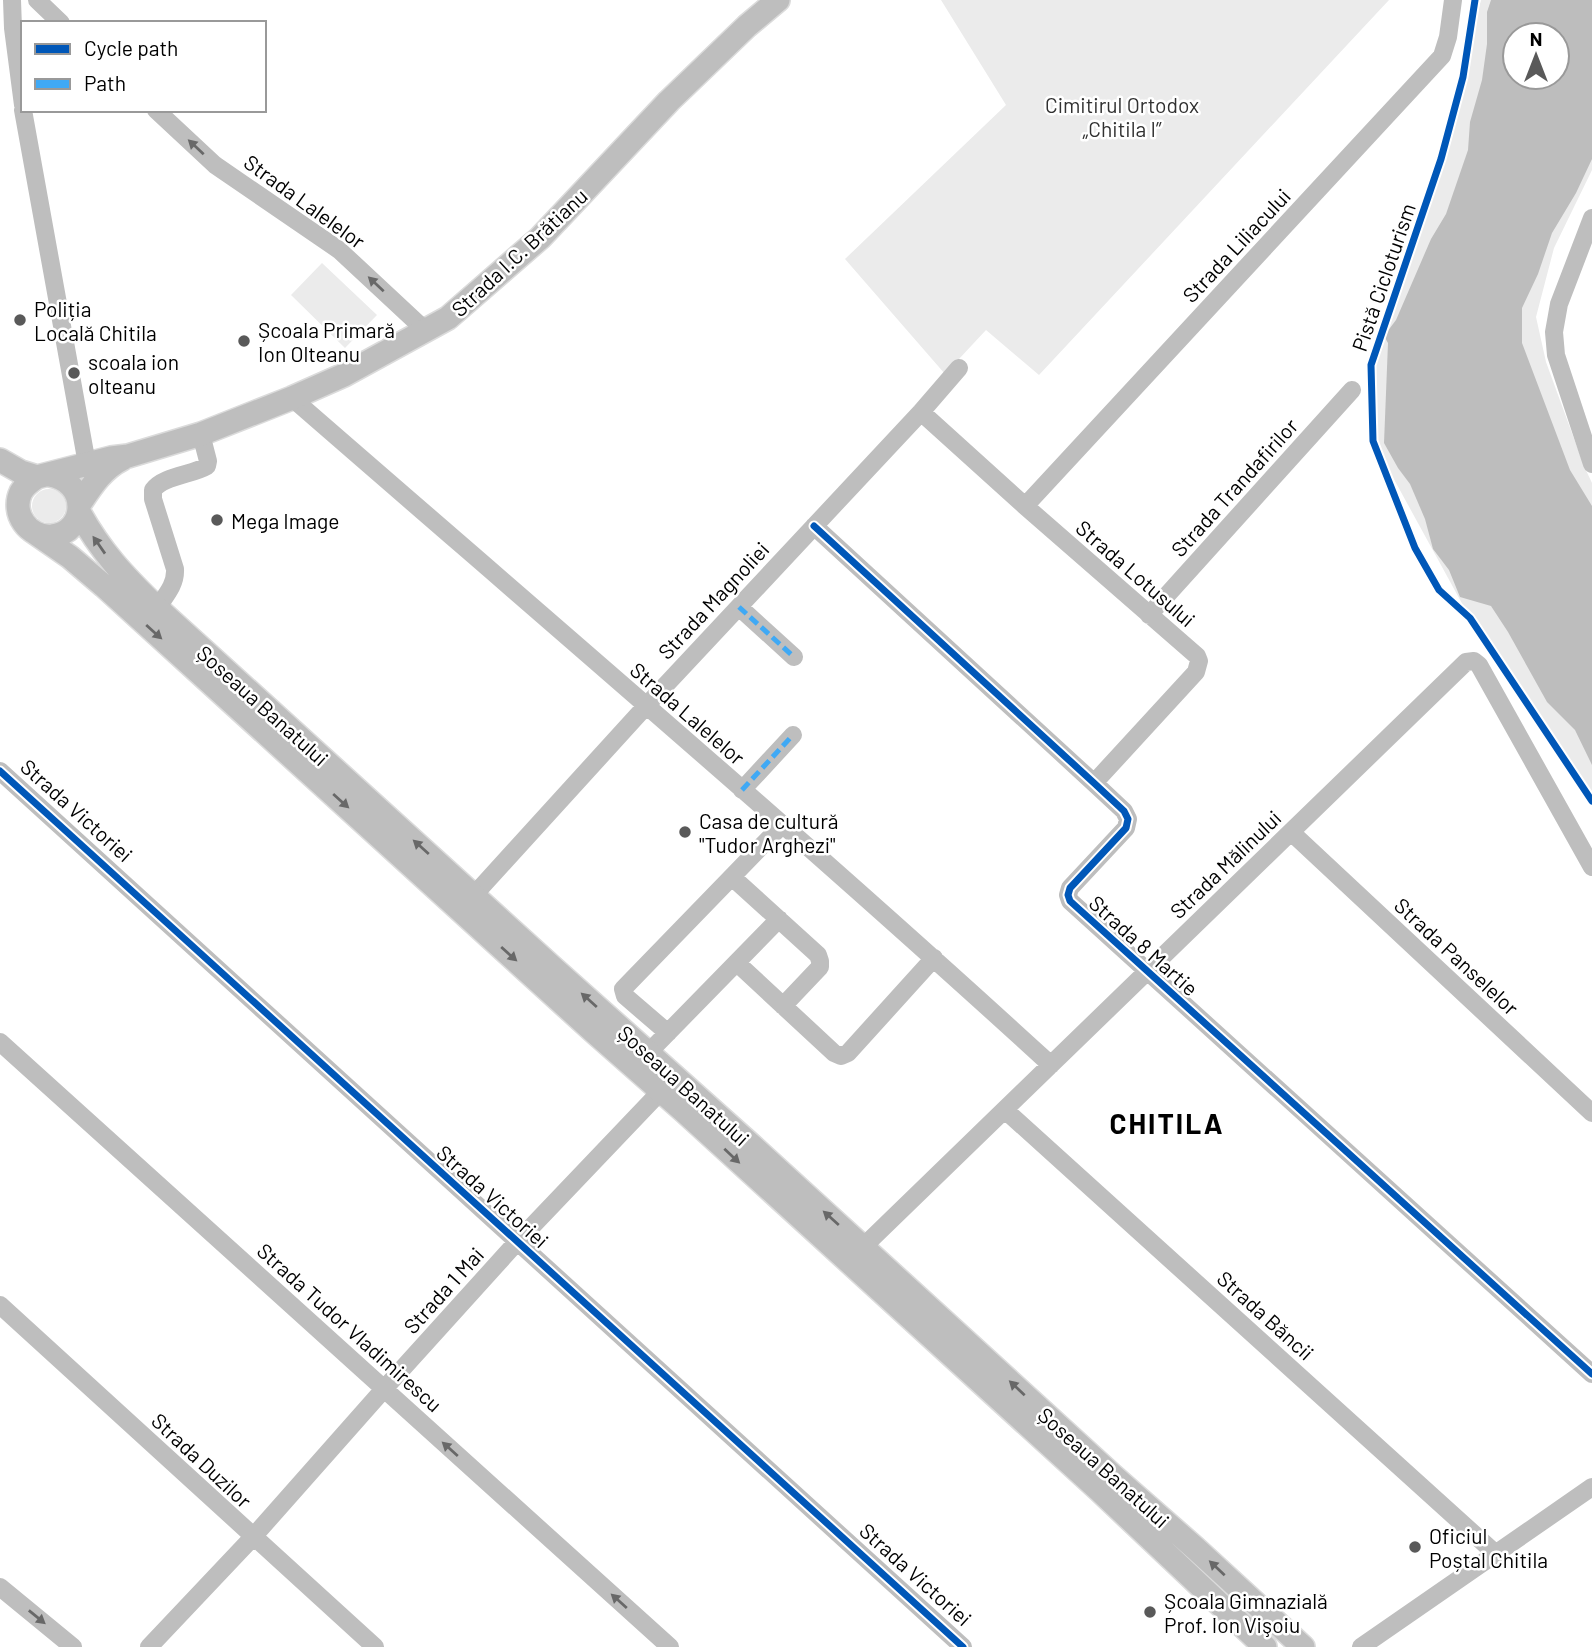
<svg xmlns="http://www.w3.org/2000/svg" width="1592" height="1647" font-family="Barlow,sans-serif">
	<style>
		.green { fill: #ebebeb; fill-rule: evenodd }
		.water { fill: #bdbdbd; fill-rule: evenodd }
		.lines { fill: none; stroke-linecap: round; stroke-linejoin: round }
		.major-casing { stroke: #dbdbdb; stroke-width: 26 }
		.minor { stroke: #bebebe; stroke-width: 18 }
		.major { stroke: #bebebe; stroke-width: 23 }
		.quiet { stroke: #3fa9f5; stroke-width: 5; stroke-dasharray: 10 5; stroke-linecap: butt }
		.cycleway-casing { stroke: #fff; stroke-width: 11 }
		.cycleway { stroke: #0057b8; stroke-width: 7 }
		.oneway { fill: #686868 }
		.poi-dot { fill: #595959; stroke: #fff; stroke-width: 2.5 }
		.labels { text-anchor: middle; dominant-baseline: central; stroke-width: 5; stroke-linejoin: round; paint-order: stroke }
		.park-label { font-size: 21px; fill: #313131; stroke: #fff }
		.street-label { font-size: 21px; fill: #000; stroke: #fff }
		.poi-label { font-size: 21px; fill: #000; stroke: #fff; text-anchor: start }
		.district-label { font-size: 28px; font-weight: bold; letter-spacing: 2px; fill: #000; stroke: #fff }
	</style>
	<rect width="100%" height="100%" fill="#fff"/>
	<path class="green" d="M941,0h448l-350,375 -53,-45 -41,44 -100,-115 161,-154z
		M1481,0h111v170l-38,78 -18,69 10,45 38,104 8,17v318l-122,-183 -97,-177 -2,-76 70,-206zM1515,35h42v42h-42z
		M322,263l55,52 -32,33 -54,-53z
		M32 506a17 17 0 1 1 34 0a17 17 0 1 1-34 0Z"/>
	<path class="water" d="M1491,0h101v159l-16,34 -24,40 -14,41 -16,34v35l48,127 22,36v259l-17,-35 -28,-28 -39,-70 -17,-26 -31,-9 -11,-27 -16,-21 -8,-30 -15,-35 -12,-16 -14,-25 4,-100 -4,-7 12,-16 35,-81 15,-25 22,-64 2,-28 12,-42 5,-36v-32zM1515,35h42v42h-42z"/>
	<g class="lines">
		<defs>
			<path id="major" d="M0,460l21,12 16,5
				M49,475c40,6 39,57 3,61 -24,2 -41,-23 -31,-44 4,-7 10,-11 16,-15l74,-19 17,-2 73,-22 91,-36 52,-23 104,-57 92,-80 129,-137 78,-75 31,-26
				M79,505c12,-18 23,-36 43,-46
				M79,512c22,40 45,64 78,96l395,359 199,178 361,330 83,73 108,99
				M31,530l39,27 34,29 489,445 92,81 414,378 166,157"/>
		</defs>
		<use href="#major" class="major-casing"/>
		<path class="minor" d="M12,0l1,28 10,77
			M37,0l24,23
			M23,110l64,354
			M156,110l59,55 124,85 87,81
			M1592,218l-33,86 -5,28 2,23 36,109
			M292,398c254,221 511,440 759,667
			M921,412l104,94 172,150 2,5 -3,11 -102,111
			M1025,506l417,-450 6,-19 5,-37
			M814,526l280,257 30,28 4,8 -2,9 -56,60 -2,7 2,6 522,473
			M739,607l55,50
			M157,608c8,-12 19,-23 18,-39l-22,-70v-9c10,-14 39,-15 54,-24l1,-5 -7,-27
			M1149,615l203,-225
			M0,771l963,876
			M742,790l51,-55
			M1291,832l301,281
			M732,877l86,78 2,6v6l-37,39
			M474,895l172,-189 275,-294 38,-44
			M737,963l97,90 7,3 7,-3 86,-95
			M668,1033l-43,-37 -2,-7 159,-164
			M0,1042l670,605
			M648,1053l131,-134
			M1005,1110l491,444
			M863,1247l603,-585 8,-1 5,4 113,202
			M0,1305l375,342
			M0,1587l73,60
			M149,1647l104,-110 131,-148 133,-147 144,-151
			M1361,1647l231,-160"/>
		<use href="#major" class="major"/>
		<path class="quiet" d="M739,607l55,50
			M742,790l51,-55"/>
		<defs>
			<path id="cycleway" d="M1475,0l-12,77 -22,82 -70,206 2,76 42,107 24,42 31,28 122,183
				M814,526l280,257 30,28 4,8 -2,9 -56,60 -2,7 2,6 522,473
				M0,771l963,876"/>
		</defs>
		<use href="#cycleway" class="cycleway-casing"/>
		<use href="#cycleway" class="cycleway"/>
	</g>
	<defs><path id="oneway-solid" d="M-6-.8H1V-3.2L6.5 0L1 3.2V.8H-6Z" transform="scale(1.75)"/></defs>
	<g class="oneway">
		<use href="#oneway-solid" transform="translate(196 147) rotate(-137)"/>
		<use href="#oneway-solid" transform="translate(376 284) rotate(-137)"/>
		<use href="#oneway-solid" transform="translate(99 545) rotate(-125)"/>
		<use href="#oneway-solid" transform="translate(154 632) rotate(42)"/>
		<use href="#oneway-solid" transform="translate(341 801) rotate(42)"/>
		<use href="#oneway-solid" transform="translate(421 847) rotate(-138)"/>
		<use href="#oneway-solid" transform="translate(509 954) rotate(42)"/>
		<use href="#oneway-solid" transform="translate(589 1000) rotate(-138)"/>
		<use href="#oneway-solid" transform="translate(732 1156) rotate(43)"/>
		<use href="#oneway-solid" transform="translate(831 1218) rotate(-138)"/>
		<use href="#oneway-solid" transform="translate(1017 1388) rotate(-137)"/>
		<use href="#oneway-solid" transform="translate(450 1449) rotate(-138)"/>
		<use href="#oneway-solid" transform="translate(1217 1568) rotate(-137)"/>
		<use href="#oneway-solid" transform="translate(619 1601) rotate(-138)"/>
		<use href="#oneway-solid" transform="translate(37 1617) rotate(39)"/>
	</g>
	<g class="poi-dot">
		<circle cx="20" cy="320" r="7"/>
		<circle cx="244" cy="341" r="7"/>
		<circle cx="74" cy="373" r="7"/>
		<circle cx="217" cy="520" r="7"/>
		<circle cx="685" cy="832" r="7"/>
		<circle cx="1415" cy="1547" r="7"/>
		<circle cx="1150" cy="1612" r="7"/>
	</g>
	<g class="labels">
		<g class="park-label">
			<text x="1122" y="104">Cimitirul Ortodox<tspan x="1122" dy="24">„Chitila I”</tspan></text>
		</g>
		<g class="street-label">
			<text transform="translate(305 201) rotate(36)">Strada Lalelelor</text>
			<text transform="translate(1236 245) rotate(-47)">Strada Liliacului</text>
			<text transform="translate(519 252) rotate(-43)">Strada I.C. Brătianu</text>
			<text transform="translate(1383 277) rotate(-71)">Pistă Cicloturism</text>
			<text transform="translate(1234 487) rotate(-48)">Strada Trandafirilor</text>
			<text transform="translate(1136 573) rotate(41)">Strada Lotusului</text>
			<text transform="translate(713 600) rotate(-47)">Strada Magnoliei</text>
			<text transform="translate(263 705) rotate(42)">Șoseaua Banatului</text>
			<text transform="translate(688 713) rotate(41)">Strada Lalelelor</text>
			<text transform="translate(77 810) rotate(42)">Strada Victoriei</text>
			<text transform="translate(1225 864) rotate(-44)">Strada Mălinului</text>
			<text transform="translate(1144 945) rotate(42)">Strada 8 Martie</text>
			<text transform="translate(1457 956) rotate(43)">Strada Panselelor</text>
			<text transform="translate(684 1085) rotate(42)">Șoseaua Banatului</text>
			<text transform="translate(493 1196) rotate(42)">Strada Victoriei</text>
			<text transform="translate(443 1290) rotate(-48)">Strada 1 Mai</text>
			<text transform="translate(1266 1315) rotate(42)">Strada Băncii</text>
			<text transform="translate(350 1327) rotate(42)">Strada Tudor Vladimirescu</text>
			<text transform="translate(202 1460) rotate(43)">Strada Duzilor</text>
			<text transform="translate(1104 1467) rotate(42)">Șoseaua Banatului</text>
			<text transform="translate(916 1574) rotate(42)">Strada Victoriei</text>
		</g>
		<g class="poi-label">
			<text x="34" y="308">Poliția<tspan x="34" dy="24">Locală Chitila</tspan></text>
			<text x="258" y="329">Școala Primară<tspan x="258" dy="24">Ion Olteanu</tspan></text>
			<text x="88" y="361">scoala ion<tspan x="88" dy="24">olteanu</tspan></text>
			<text x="231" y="520">Mega Image</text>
			<text x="699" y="820">Casa de cultură<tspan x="699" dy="24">"Tudor Arghezi"</tspan></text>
			<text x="1429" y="1535">Oficiul<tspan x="1429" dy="24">Poștal Chitila</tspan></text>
			<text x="1164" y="1600">Școala Gimnazială<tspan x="1164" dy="24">Prof. Ion Vişoiu</tspan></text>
		</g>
		<g class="district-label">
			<text x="1167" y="1123">CHITILA</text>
		</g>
	</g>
	<rect x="21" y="21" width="245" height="91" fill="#ffffff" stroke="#999999" stroke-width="2"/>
	<rect x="35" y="44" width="35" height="10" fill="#0057b8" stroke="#999999" stroke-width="2"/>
	<text x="84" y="56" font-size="21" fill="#000000">Cycle path</text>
	<rect x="35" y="79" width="35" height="10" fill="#3fa9f5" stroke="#999999" stroke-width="2"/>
	<text x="84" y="91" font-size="21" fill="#000000">Path</text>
	<g transform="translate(1536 56)"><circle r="33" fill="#ffffff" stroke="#999999" stroke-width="2"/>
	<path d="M0-5L12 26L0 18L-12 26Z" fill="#595959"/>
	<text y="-10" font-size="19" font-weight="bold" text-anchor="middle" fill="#000000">N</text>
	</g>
</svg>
